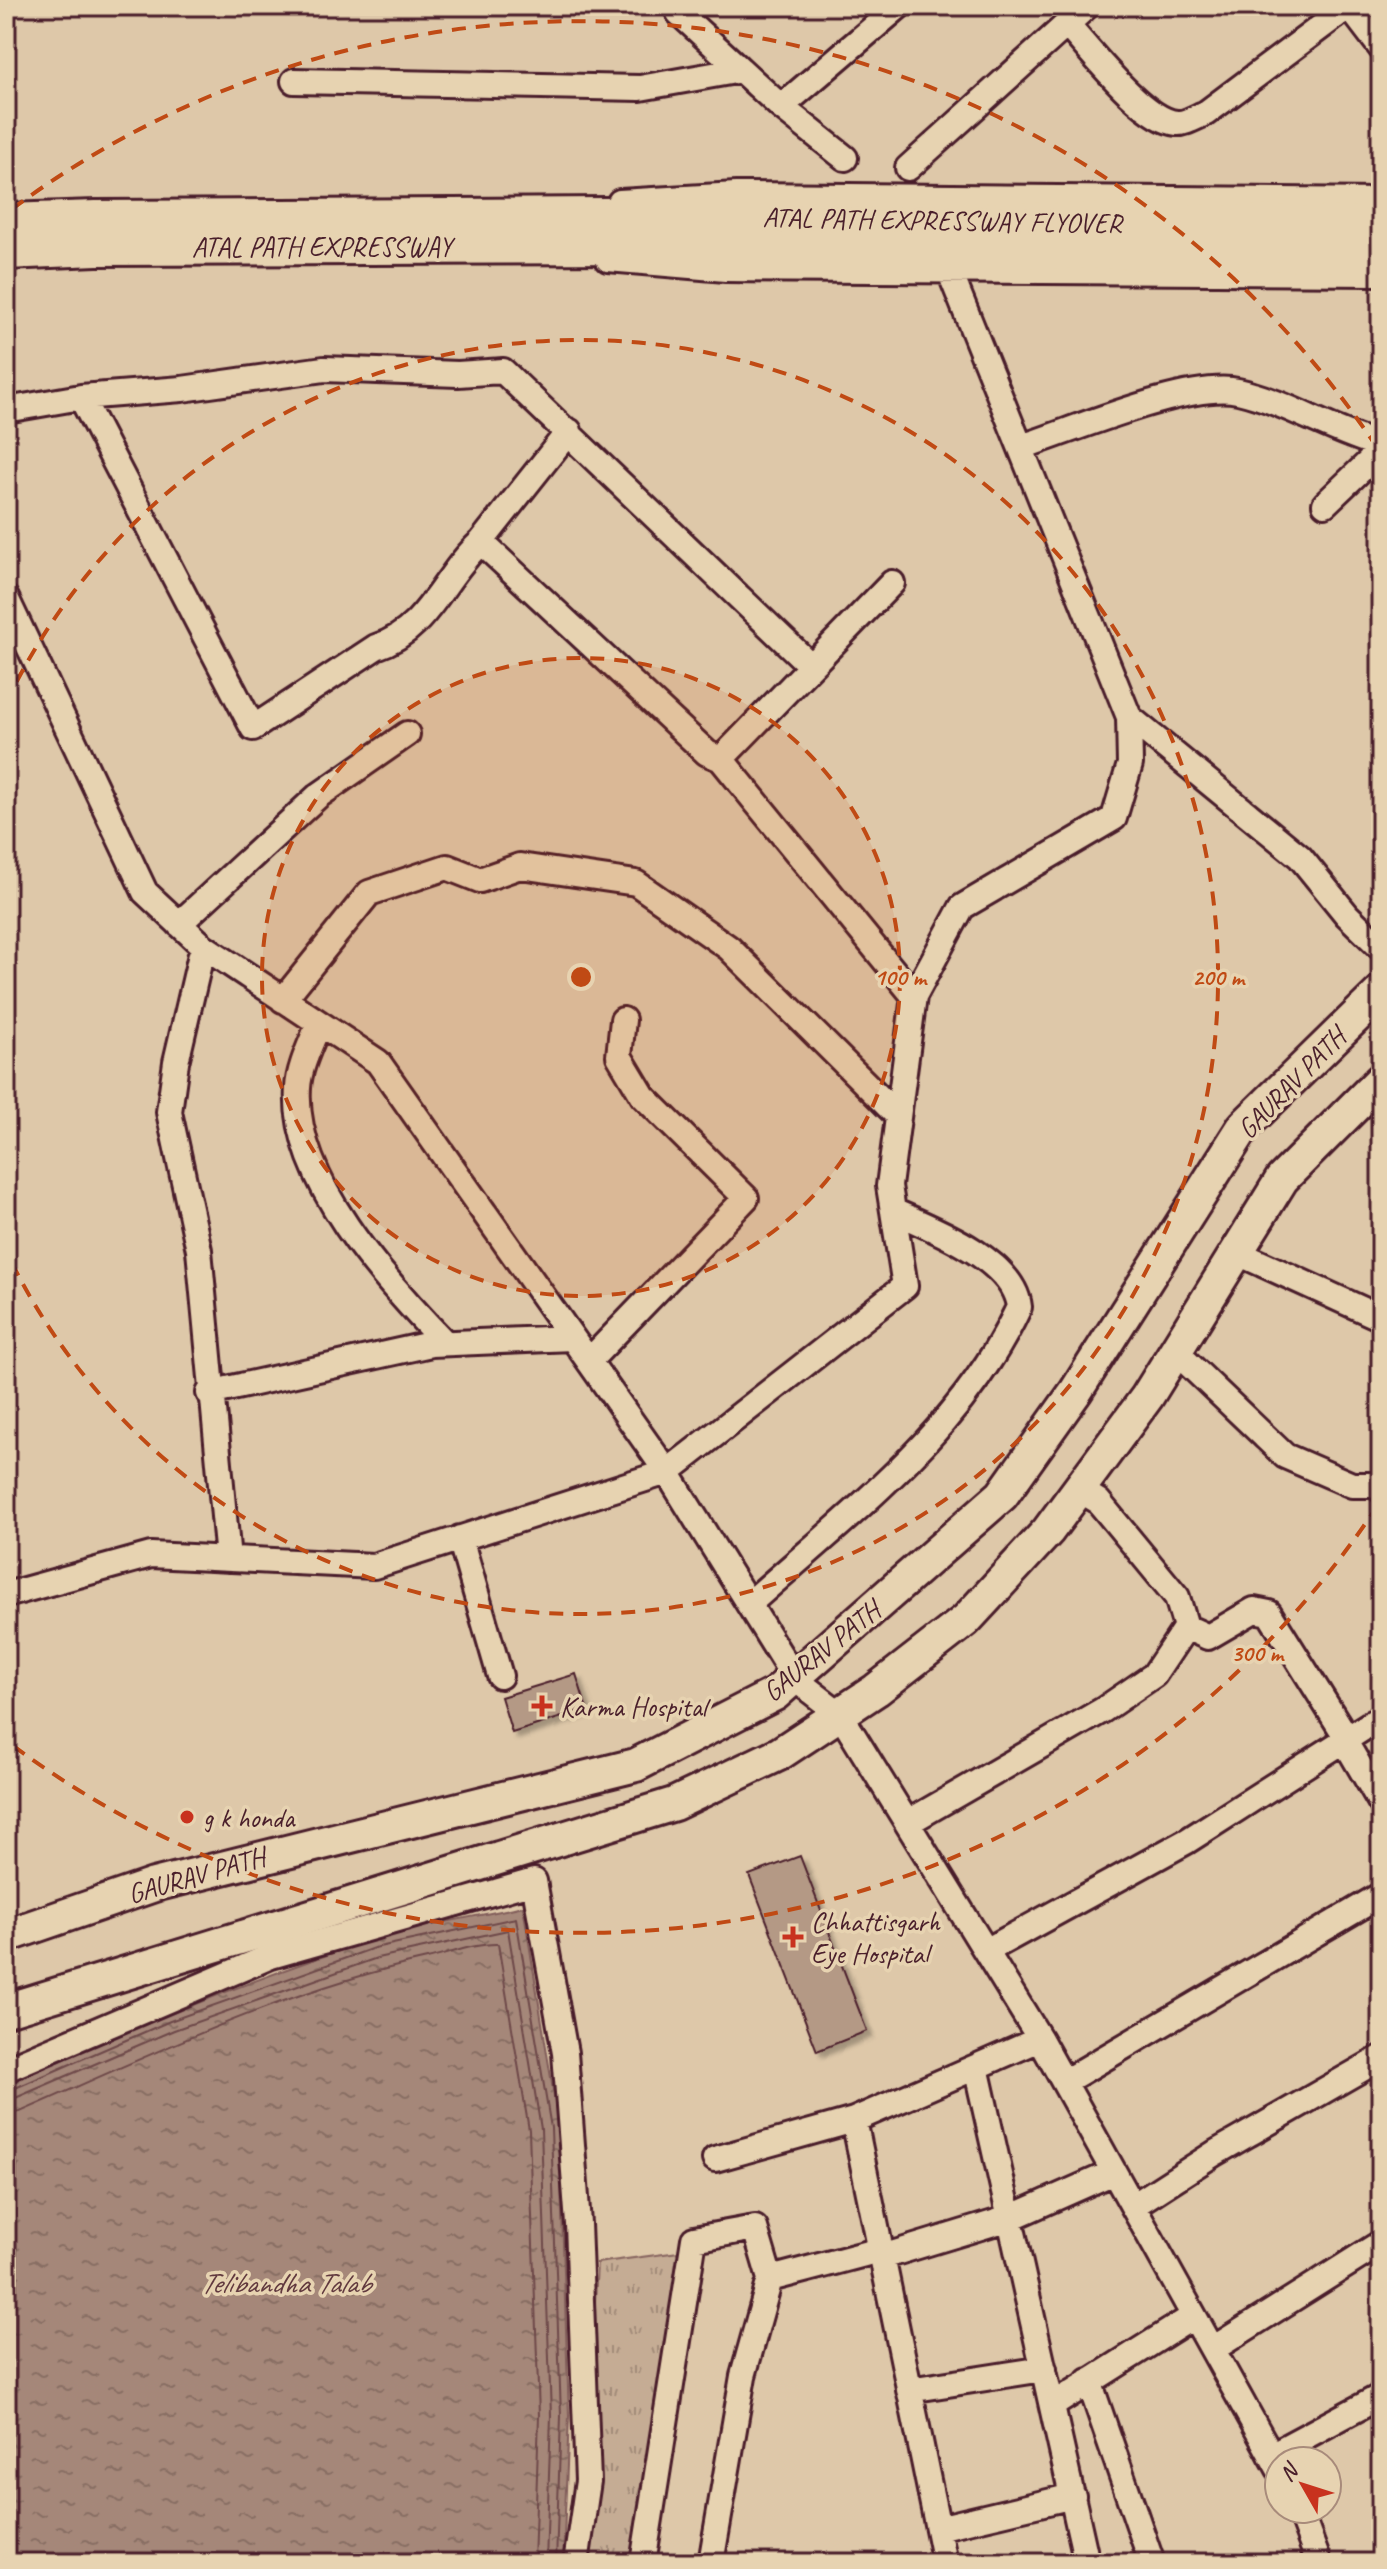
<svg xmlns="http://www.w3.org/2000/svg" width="1387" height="2569" font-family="Caveat,sans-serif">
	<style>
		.park { fill: url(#park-tufts); stroke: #886660; stroke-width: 2 }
		.water { fill: url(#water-ripples); stroke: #815d5a; stroke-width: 2 }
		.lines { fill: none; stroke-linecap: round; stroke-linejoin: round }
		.shore { stroke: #6e494a; stroke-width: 2 }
		.building { fill: #b49985; stroke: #4a1f2b; stroke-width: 2; filter: url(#shadow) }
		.minor-casing { stroke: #4a1f2b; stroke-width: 30 }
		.major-casing { stroke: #4a1f2b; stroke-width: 38 }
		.highway-casing { stroke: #4a1f2b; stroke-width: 42 }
		.minor { stroke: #e7d3b1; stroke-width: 24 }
		.major { stroke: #e7d3b1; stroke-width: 32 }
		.highway { stroke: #e7d3b1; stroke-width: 36 }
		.ring { fill: none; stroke: #c04a14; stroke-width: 4; stroke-dasharray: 14 10 }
		.poi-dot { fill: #c8321e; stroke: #e7d3b1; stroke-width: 3 }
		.labels { text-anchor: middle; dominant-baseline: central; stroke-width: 7; stroke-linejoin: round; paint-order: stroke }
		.street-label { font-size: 28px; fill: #4a1f2b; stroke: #e7d3b1 }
		.poi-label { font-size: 28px; fill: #4a1f2b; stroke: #e7d3b1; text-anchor: start }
		.water-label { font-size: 30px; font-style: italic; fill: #61393e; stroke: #e7d3b1 }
		.centre { fill: #c04a14; stroke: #e7d3b1; stroke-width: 4 }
		.ring-label { font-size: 24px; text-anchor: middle; font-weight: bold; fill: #c04a14; stroke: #e7d3b1; stroke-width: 7; stroke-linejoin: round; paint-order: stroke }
	</style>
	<defs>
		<pattern id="park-tufts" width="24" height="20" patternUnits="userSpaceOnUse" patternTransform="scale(2)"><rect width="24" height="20" fill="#c5ac94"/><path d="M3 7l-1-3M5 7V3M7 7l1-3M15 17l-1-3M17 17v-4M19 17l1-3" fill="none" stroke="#a28b79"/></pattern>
		<pattern id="water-ripples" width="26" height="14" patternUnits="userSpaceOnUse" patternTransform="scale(2)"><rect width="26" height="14" fill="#a58779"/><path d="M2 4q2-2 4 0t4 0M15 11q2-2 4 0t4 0" fill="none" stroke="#886e63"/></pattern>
		<filter id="shadow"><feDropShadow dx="5.5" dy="5.5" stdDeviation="2" flood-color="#0004"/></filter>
	</defs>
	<rect width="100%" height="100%" fill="#dec8a9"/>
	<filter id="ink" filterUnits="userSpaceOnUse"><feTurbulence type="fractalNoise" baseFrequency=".0125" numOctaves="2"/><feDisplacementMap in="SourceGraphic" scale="16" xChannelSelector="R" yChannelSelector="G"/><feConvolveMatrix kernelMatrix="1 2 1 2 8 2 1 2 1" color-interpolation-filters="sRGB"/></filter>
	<g filter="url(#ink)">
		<path class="park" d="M679,2252l-17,173 -21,138h-59l15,-300z"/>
		<path class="water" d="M523,1906l36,221 10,289 -6,147h-557v-478c119,-53 238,-104 363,-144 49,-16 103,-23 154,-35z"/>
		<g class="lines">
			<path class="shore" d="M6,2092l164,-71 204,-73 142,-30 35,210 10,288 -5,147
				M6,2102l168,-72 203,-72 131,-28 33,199 10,287 -5,147
				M6,2114l14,-2c132,-58 265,-122 407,-153 22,-5 49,-16 71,-15l31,186 10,286 -5,147"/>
		</g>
		<path class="building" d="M576,1674l11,35 -75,24 -11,-36z
			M800,1856l67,175 -50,20 -68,-176z"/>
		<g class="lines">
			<defs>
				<path id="minor" d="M676,6l3,7 102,94 64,51
					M1349,6l32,42
					M1067,25c22,24 77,96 110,98 8,1 21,-7 29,-10l143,-107
					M294,81l346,7 101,-18
					M781,107l118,-101
					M908,168l179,-162
					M620,202l116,-7 645,6
					M608,259l118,10 655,4
					M81,397l172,331 123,-81c53,-17 66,-70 105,-105l88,-111
					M6,410l75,-13 101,-8 142,-20 134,5 45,-3 307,294
					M1021,447c50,-16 169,-67 217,-56 49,11 94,41 143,54
					M1325,504l45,-43 8,-16
					M481,542l226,211 14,6 193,237
					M6,598l139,294 58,54 175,116 289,410 128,207 45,35 200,325 239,430
					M1129,717l171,140 47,58 34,33
					M721,759l171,-176
					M179,924l139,-128 89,-62
					M203,946l-27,116 -7,50 30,138 29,309
					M283,1000l86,-107 78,-26 33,13 40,-14 116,17 93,65 169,168
					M319,1023c-7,19 -20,44 -21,65 -6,91 88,194 147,255
					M1236,1252l145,66
					M1175,1351l110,105 67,29h23l6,5
					M589,1361l157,-163 -103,-102 -24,-40 4,-36
					M209,1393l222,-49 141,-6
					M1078,1489l20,12 79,96 9,30
					M460,1538l40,138
					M6,1595l145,-40 223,11 293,-94 238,-186 -16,-100 25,-190 48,-89 152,-89 16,-54 -1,-47 -180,-447
					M749,1604c99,-89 213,-173 270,-297 -5,-47 -87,-79 -126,-96
					M907,1823l196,-113 51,-35 32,-48 22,10 46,-27 15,3 78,125v7l34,58
					M986,1951l201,-110 194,-124
					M976,2067l111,496
					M6,2069l265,-113 263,-75 31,172 13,171 10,257 -12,82
					M1064,2082l317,-187
					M854,2120l91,443
					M715,2159l139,-39 186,-81
					M1133,2206l82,-53 166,-95
					M882,2257l128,-39 104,-46
					M1213,2349l168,-106
					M1089,2381l63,182
					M909,2390l135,-21
					M1053,2405l141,-89
					M1271,2455l110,-59
					M1299,2509l20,54
					M938,2528l135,-32
					M643,2563l51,-324 61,-11 15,51
					M711,2563l32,-187 27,-97 110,-29"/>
				<path id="major" d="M6,1936l148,-51 482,-120 139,-71 227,-199 74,-104 168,-265 137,-134
					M6,2010l668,-206 105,-50 97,-64 90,-70 82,-89 99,-134 135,-218 99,-99"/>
				<path id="highway" d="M6,222l90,-3 511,-3 774,9
					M6,251l90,-4 542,-2 743,9"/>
			</defs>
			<use href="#minor" class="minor-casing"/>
			<use href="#major" class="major-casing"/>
			<use href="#highway" class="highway-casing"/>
			<use href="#minor" class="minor"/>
			<use href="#major" class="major"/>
			<use href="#highway" class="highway"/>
		</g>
	</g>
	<circle cx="581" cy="977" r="319" fill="#c04a14" fill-opacity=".12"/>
	<g class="ring">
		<circle cx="581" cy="977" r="319"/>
		<path d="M6 703A637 637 0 1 1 6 1251"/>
		<path d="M1378 1505A956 956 0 0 1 12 1745M12 209A956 956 0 0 1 1378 449"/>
	</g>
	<g class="poi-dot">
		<path d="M538 1694h8v8h8v8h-8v8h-8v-8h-8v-8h8z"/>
		<circle cx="187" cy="1817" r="8"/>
		<path d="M789 1925h8v8h8v8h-8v8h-8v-8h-8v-8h8z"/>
	</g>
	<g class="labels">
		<g class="street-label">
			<text transform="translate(942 220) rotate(1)">ATAL PATH EXPRESSWAY FLYOVER</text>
			<text x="322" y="246">ATAL PATH EXPRESSWAY</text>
			<text transform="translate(1291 1083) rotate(-46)">GAURAV PATH</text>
			<text transform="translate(821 1651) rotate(-39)">GAURAV PATH</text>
			<text transform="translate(196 1875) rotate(-16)">GAURAV PATH</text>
		</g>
		<g class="poi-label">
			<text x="560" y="1706">Karma Hospital</text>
			<text x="203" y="1817">g k honda</text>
			<text x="811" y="1921">Chhattisgarh<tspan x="811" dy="32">Eye Hospital</tspan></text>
		</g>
		<g class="water-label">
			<text x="285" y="2283">Telibandha Talab</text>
		</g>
	</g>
	<circle cx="581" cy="977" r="12" class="centre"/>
	<g class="ring-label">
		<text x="900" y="985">100 m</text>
		<text x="1218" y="985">200 m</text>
		<text x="1257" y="1661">300 m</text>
	</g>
	<rect width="1387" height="2569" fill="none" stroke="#e7d3b1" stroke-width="32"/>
	<rect x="16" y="16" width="1355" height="2537" fill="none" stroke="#4a1f2b" stroke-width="3" filter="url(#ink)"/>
	<g transform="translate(1303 2485) rotate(309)"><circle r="38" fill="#e7d3b1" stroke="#a88b7b" stroke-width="2"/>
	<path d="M0-6L14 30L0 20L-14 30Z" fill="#c8321e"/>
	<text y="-12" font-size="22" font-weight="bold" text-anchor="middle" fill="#4a1f2b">N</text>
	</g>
</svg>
